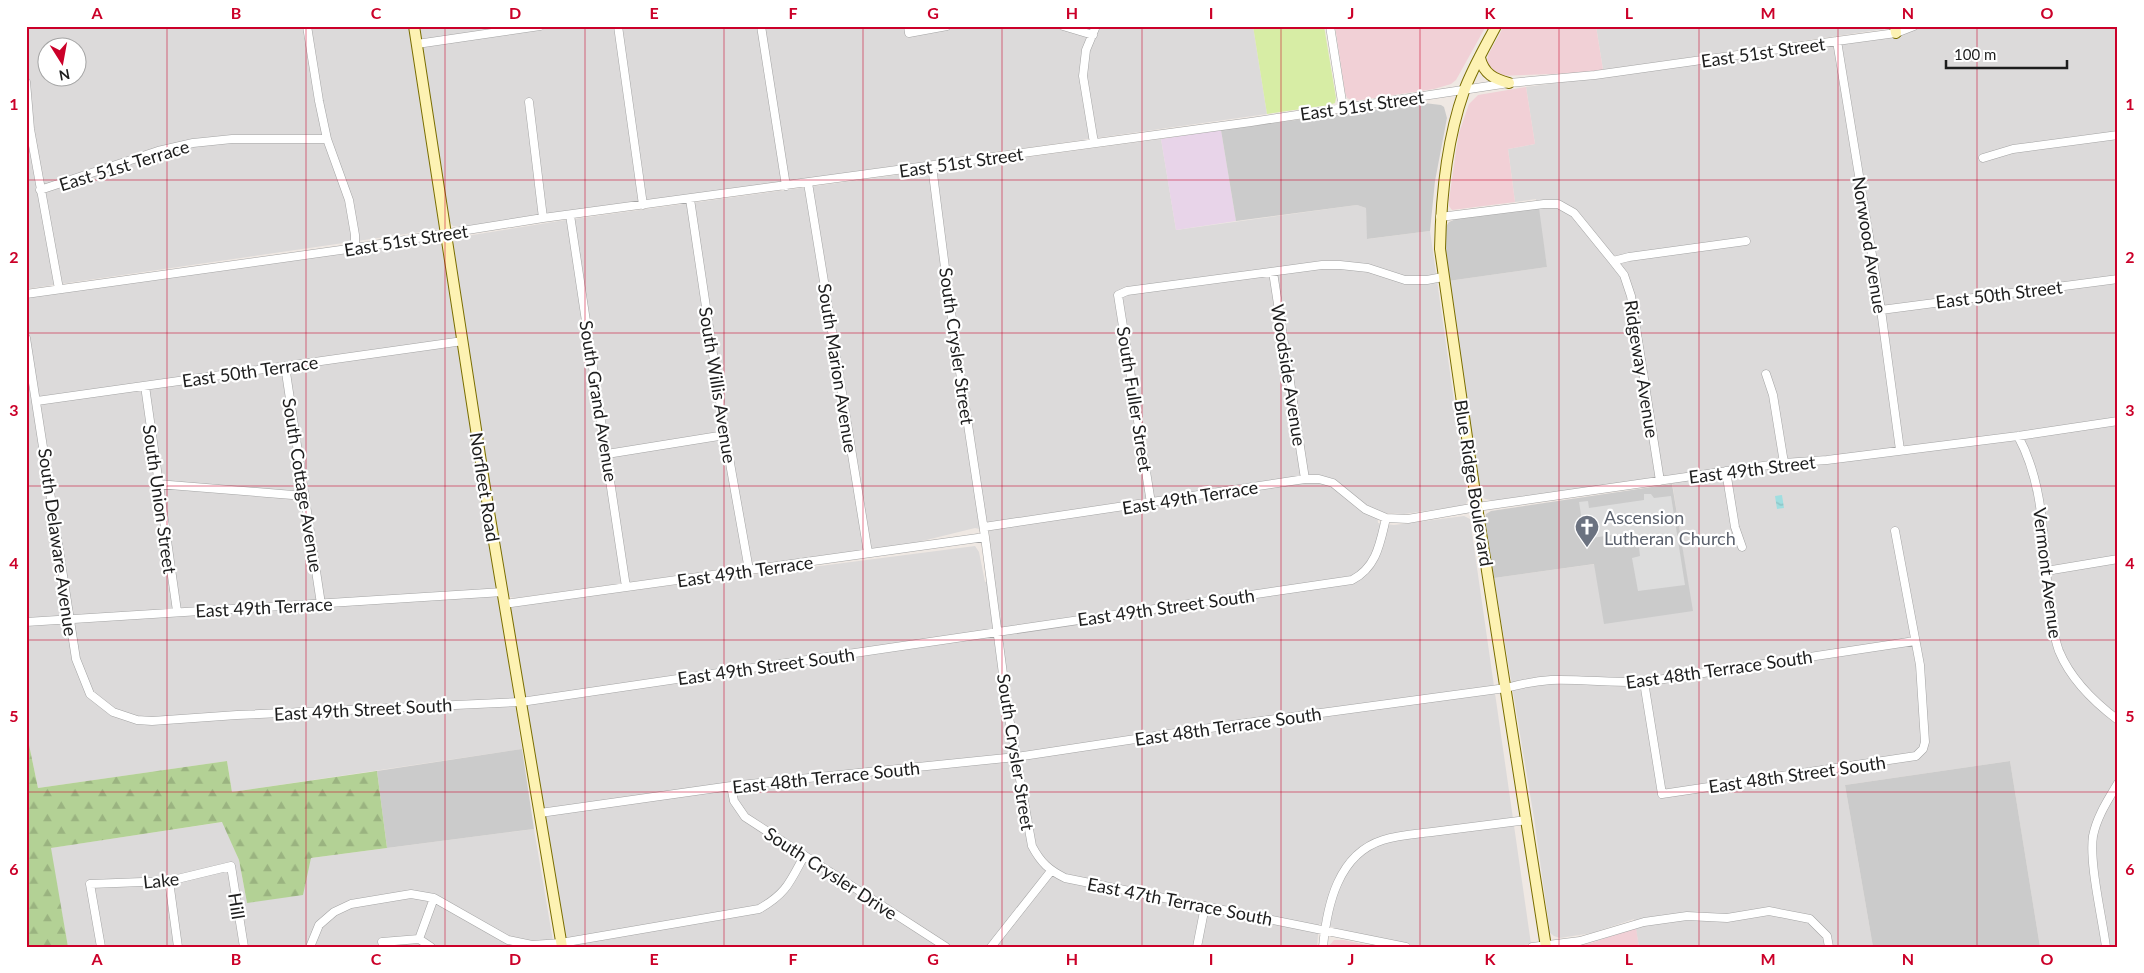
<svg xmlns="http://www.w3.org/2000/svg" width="2144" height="973" font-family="Lato,sans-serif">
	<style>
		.residential { fill: #dcdada; fill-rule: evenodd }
		.commercial { fill: #f1d0d6 }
		.industrial { fill: #e8d4e9 }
		.religious { fill: #cbcbcb }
		.grass { fill: #d7eda5 }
		.forest { fill: url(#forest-firs) }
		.parking { fill: #ddd }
		.water { fill: url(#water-ripples) }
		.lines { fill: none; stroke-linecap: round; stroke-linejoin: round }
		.street-casing { stroke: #a4a4a4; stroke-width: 9 }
		.secondary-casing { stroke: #796d00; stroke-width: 12 }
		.street { stroke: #fff; stroke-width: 8 }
		.secondary { stroke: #fdf2b3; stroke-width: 10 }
		.grid { fill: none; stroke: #cb0029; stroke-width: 1; stroke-opacity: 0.55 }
		.labels { text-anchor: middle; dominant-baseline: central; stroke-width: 4.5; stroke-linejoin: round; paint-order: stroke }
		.street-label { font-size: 18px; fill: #1d1d1d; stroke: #fff }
		.worship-label { font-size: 18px; fill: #5b616d; stroke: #fff; text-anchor: start }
		.neatline { fill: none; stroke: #cb0029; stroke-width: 2 }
		.grid-label { font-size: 16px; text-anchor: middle; font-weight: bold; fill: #cb0029 }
	</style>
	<defs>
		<pattern id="forest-firs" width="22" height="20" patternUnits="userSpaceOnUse" patternTransform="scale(1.25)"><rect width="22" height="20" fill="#b3d195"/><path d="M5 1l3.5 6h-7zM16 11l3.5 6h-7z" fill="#9ab380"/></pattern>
		<pattern id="water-ripples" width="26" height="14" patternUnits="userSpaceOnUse" patternTransform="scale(1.25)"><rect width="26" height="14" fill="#a0dee0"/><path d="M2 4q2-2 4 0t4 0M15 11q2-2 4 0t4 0" fill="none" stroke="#89bec0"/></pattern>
	</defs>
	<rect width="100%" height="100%" fill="#efe8e3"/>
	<path class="residential" d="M26,26h383l31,197v6l-414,60zM48,48h30v30h-30z
		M419,26h834l14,88 -807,113 -7,-1 -4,-5z
		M1596,26h294l-5,3 -282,41z
		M1900,26h218v921h-78l-30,-186 -165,24 28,162h-234l-5,-28 -42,14 -32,5 -6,-2 -4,-3 -16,-115 -40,-240 101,-14 97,47 -21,-136 -174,26 -12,-2 -5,-5 -32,-213 99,-14 -11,-68 -21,3 -7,-53 27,-5 -9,-57 370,-50 5,-2z
		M1161,139l15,91 181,-25 9,3 2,31 62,-8 38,269 -2,4 -6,2 -56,8 -19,-1 -8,-3 1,13 16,2 70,-9 6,3 61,425 -21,3h-90l-27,-4 -74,-19 -2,23h-752l-56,-333 3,-8 463,-60 4,6 6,30 9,-1 -5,-50 -14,-3 -61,15 -399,55 -5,-1 -5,-12 -52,-341 2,-4 5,-3 99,-16z
		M435,239l6,3 3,10 78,497 -290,43 -5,-31 -189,27 -12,-58v-433z
		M223,822l16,38 8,43 64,-45 223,-29 20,118h-486l-18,-99z"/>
	<path class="commercial" d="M1335,26h151l-30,54 -5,4 -17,5 -80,12 -7,-3 -2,-6z
		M1504,26h92l7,44 -23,3 -82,3 -9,-9 -2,-6 1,-6z
		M1526,87l9,57 -27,5 7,53 -63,8 -3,-4v-6l7,-49 3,-18 10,-29 9,-9z
		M1636,928l3,19h-71l23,-4z
		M1334,940h10l31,7h-47z"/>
	<path class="industrial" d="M1221,130l15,91 -60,9 -15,-91z"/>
	<path class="religious" d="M1424,103l17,2 3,2 3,11 -12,63 -5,50 -63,8 -1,-31 -9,-3 -121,16 -15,-91z
		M1539,208l8,59 -99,14 -3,-25v-28l4,-6 9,-4z
		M1672,484l21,127 -89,13 -10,-60 -100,14 -9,-58 1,-6 5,-3z
		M522,749l12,80 -147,19 -10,-77z
		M2010,761l30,186h-167l-28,-162z"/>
	<path class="grass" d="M1253,26h71l12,72 -1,5 -6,2 -62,9z"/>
	<path class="forest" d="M26,730l12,58 189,-27 5,31 145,-21 10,77 -76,10 -8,37 -56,8 -8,-43 -17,-38 -171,26 17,99h-42z"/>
	<path class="parking" d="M1644,494h7l3,4 17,-2 14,89 -47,6 -6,-33 8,-2 -2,-17h-5l-1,-7 -47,7 -6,-37 9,-1 1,7 55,-8z"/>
	<path class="water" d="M1782,495l2,13 -7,1 -2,-13z"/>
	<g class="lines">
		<defs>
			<path id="street" d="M307,26l12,75 8,38 22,61 6,35v13
				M618,26l25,179
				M761,26l25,160
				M908,26l1,7 38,-7
				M1063,26l30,9
				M1330,26l13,82
				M1837,41l44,269 19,140
				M417,44l123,-18
				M26,82l4,47 29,160
				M529,102l14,116
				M1094,143l-11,-67 3,-26 10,-24
				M1983,158l30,-9 105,-14
				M932,166l17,133 36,238 23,175 24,134c9,17 17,24 33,32l341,69
				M808,183l60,370
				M40,190l118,-39 35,-8 39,-4h95
				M690,199l35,236 24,135
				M570,215l56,372
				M1440,217l104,-13h14l16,9 39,48 16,-4 117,-16
				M1613,261l11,14 7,21 29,185
				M1273,272l32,207
				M26,294l329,-46 188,-30 708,-96 258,-39 86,-8 242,-34 59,-8 18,-7
				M1881,310l237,-31
				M26,338l50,321 14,35 23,18 24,8 15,1 85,-6 284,-13 831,-122c25,-13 28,-37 34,-62
				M285,366l36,238
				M1766,374l7,21 11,68
				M145,386l32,225
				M37,401l426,-60
				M2018,436c26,48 25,102 30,156 3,20 4,40 11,59 12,29 35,51 59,69
				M607,454l118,-19
				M1726,471l9,56 7,20
				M157,484l148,12
				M1151,503l-33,-208 9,-4 195,-26h18l28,3 37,12h22l16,-3
				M984,527l321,-48h14l14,4 32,26 21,9 22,1 69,-12 307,-44 43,-3 191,-24 100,-15
				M2046,571l72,-12
				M505,604l480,-67
				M26,622l477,-30
				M1644,682l18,112 254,-38 7,-7 2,-7 -5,-77 -25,-134
				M731,786l3,15 11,16 201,130
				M540,813l191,-27 285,-29 179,-27 311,-42c15,-4 30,-7 45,-8 31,-1 62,3 93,2l271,-41
				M169,881l9,66
				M419,939l15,-41
				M382,942l37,-3 12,8
				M101,947l-11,-63 79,-3 62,-15 13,81
				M310,947l9,-22 15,-13 17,-8 60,-10 23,4 74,42 24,5 29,-2 198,-34c27,-15 31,-27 45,-53
				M991,947l60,-76
				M1197,947l8,-41
				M1323,947c4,-42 15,-93 60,-107 15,-5 33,-6 49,-8 32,-4 64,-8 95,-12
				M1532,947l48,-6 64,-19 43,-6 40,2 42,-7 41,8 17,17 2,11
				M2106,947c-4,-30 -17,-84 -13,-111 4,-20 15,-36 25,-53"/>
			<path id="secondary" d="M414,26l71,462 77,459
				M1496,26c-11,21 -24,43 -32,65 -18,51 -23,105 -24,158l37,258 69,440
				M1895,26l1,7
				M1480,58c4,16 14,21 29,25"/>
		</defs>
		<use href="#street" class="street-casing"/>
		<use href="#secondary" class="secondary-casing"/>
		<use href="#street" class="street"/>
		<use href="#secondary" class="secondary"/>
	</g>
	<path class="grid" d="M167,26v921M306,26v921M445,26v921M585,26v921M724,26v921M863,26v921M1002,26v921M1142,26v921M1281,26v921M1420,26v921M1559,26v921M1699,26v921M1838,26v921M1977,26v921M26,180h2092M26,333h2092M26,486h2092M26,640h2092M26,792h2092"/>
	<defs>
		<symbol id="church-pin" viewBox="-11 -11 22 30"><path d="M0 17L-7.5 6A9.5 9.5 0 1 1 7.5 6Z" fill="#6b7280" stroke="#fff"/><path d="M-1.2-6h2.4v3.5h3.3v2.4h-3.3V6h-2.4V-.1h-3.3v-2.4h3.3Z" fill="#fff"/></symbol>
	</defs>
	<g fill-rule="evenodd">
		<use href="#church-pin" x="1573" y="513" width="28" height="38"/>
	</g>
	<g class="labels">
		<g class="street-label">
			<text transform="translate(1763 52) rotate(-8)">East 51st Street</text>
			<text transform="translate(1362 105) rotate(-8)">East 51st Street</text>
			<text transform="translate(961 162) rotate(-8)">East 51st Street</text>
			<text transform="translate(124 165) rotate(-17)">East 51st Terrace</text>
			<text transform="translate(406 240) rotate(-9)">East 51st Street</text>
			<text transform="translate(1870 245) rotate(81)">Norwood Avenue</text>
			<text transform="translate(1999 294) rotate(-7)">East 50th Street</text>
			<text transform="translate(957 346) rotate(82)">South Crysler Street</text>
			<text transform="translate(838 368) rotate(81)">South Marion Avenue</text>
			<text transform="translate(1642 369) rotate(81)">Ridgeway Avenue</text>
			<text transform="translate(250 371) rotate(-8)">East 50th Terrace</text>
			<text transform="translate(1289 375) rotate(81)">Woodside Avenue</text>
			<text transform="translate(718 385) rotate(81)">South Willis Avenue</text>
			<text transform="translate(1135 399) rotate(81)">South Fuller Street</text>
			<text transform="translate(599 401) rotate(81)">South Grand Avenue</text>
			<text transform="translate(1752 469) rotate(-7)">East 49th Street</text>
			<text transform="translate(1474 483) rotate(81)">Blue Ridge Boulevard</text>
			<text transform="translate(303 485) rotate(81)">South Cottage Avenue</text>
			<text transform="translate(485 487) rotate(81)">Norfleet Road</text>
			<text transform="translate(1190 497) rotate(-9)">East 49th Terrace</text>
			<text transform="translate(160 499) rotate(82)">South Union Street</text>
			<text transform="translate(58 542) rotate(82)">South Delaware Avenue</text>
			<text transform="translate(745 571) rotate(-8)">East 49th Terrace</text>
			<text transform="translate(2048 573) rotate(83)">Vermont Avenue</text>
			<text transform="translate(264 607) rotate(-3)">East 49th Terrace</text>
			<text transform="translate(1166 607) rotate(-8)">East 49th Street South</text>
			<text transform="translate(766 666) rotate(-8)">East 49th Street South</text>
			<text transform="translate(1719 669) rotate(-8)">East 48th Terrace South</text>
			<text transform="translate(363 709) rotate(-3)">East 49th Street South</text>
			<text transform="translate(1228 726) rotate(-8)">East 48th Terrace South</text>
			<text transform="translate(1016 752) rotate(81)">South Crysler Street</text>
			<text transform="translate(1797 774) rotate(-8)">East 48th Street South</text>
			<text transform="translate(826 777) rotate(-6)">East 48th Terrace South</text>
			<text transform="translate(831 873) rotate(33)">South Crysler Drive</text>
			<text transform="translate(161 880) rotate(-6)">Lake</text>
			<text transform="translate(1180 901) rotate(11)">East 47th Terrace South</text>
			<text transform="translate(237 906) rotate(81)">Hill</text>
		</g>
		<g class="worship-label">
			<text x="1604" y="517">Ascension<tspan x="1604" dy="21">Lutheran Church</tspan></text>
		</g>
	</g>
	<rect width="2144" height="973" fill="none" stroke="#ffffff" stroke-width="55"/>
	<g transform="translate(62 62) rotate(169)"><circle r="24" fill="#ffffff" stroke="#a5a5a5"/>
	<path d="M0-4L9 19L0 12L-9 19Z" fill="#cb0029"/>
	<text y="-8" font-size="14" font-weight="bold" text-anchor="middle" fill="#1d1d1d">N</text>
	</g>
	<path d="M1946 60v8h121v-8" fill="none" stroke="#1d1d1d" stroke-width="2.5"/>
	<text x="1954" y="60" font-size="15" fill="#1d1d1d" stroke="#ffffff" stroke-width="4" paint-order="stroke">100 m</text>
	<rect x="28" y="28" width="2088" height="918" class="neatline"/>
	<g class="grid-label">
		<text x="97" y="19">A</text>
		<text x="236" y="19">B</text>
		<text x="376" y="19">C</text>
		<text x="515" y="19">D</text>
		<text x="654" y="19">E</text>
		<text x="793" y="19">F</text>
		<text x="933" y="19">G</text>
		<text x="1072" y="19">H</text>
		<text x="1211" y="19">I</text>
		<text x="1351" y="19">J</text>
		<text x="1490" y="19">K</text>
		<text x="1629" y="19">L</text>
		<text x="1768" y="19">M</text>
		<text x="1908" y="19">N</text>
		<text x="2047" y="19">O</text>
		<text x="14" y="110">1</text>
		<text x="2130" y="110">1</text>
		<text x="14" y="263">2</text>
		<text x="2130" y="263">2</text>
		<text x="14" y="416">3</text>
		<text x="2130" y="416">3</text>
		<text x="14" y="569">4</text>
		<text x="2130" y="569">4</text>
		<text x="14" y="722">5</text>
		<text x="2130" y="722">5</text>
		<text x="14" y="875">6</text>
		<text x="2130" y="875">6</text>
		<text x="97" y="965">A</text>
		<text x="236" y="965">B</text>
		<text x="376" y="965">C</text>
		<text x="515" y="965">D</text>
		<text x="654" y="965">E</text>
		<text x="793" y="965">F</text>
		<text x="933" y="965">G</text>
		<text x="1072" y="965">H</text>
		<text x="1211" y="965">I</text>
		<text x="1351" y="965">J</text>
		<text x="1490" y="965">K</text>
		<text x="1629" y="965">L</text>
		<text x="1768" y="965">M</text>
		<text x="1908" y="965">N</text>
		<text x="2047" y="965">O</text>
	</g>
</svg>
